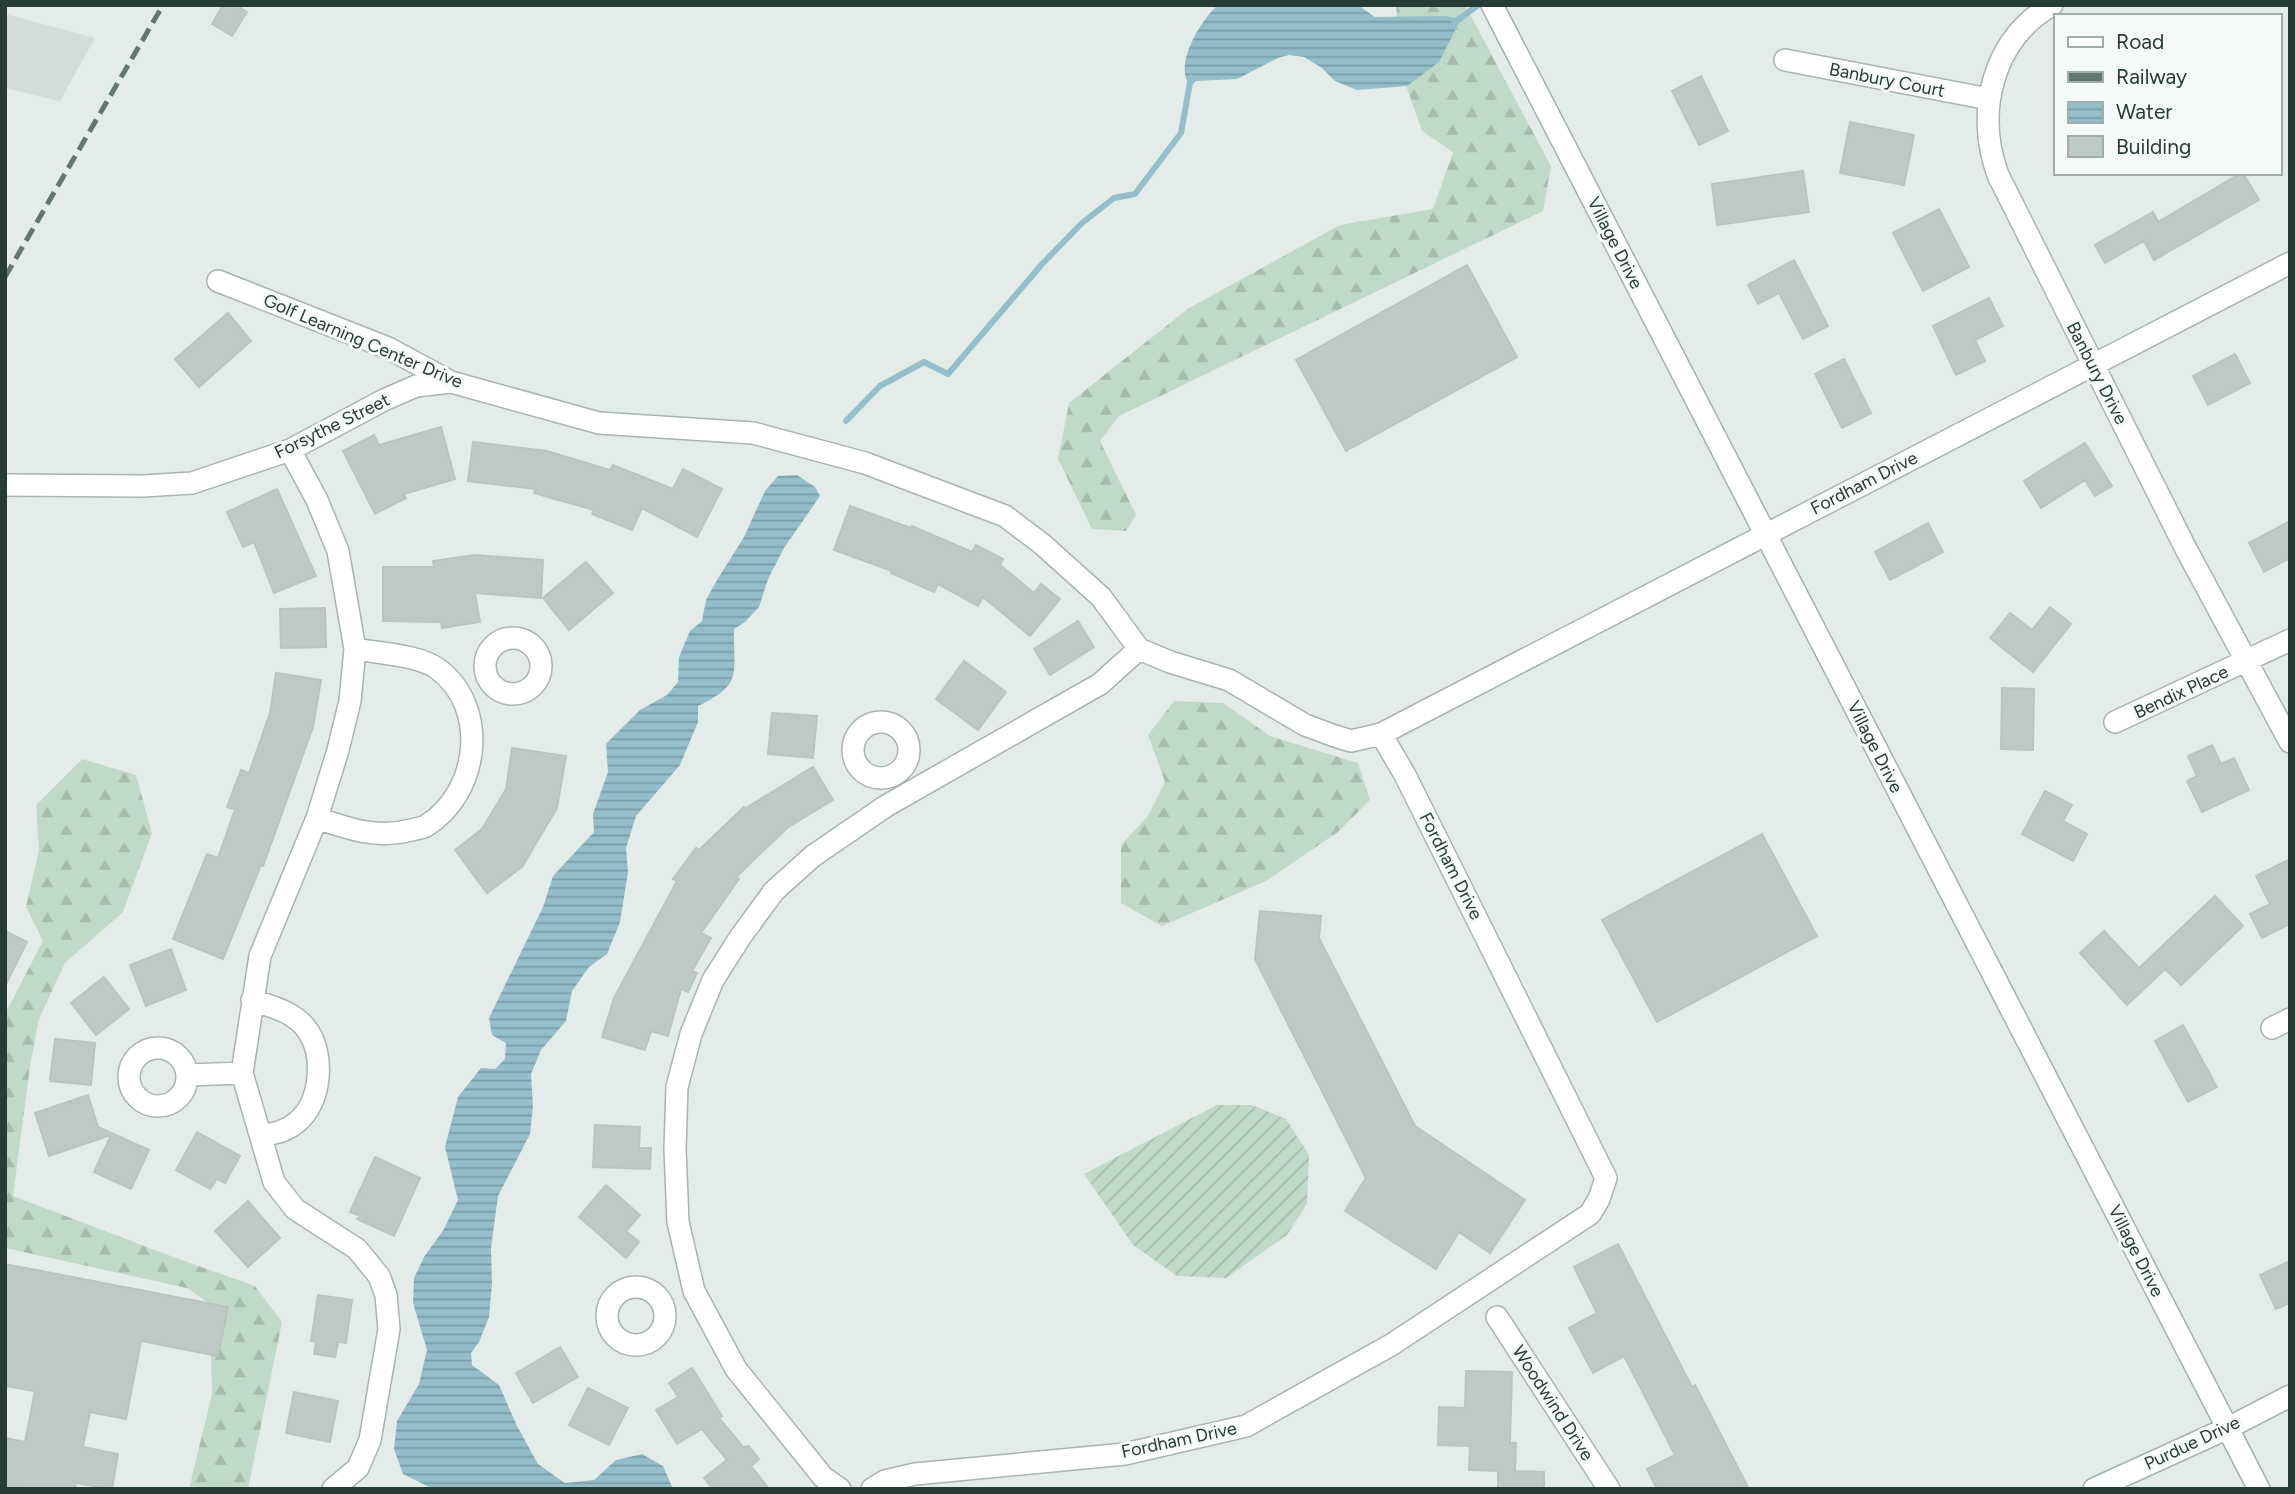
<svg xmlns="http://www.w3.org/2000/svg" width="2295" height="1494" font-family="Figtree,sans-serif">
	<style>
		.built { fill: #d3dcd8 }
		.forest { fill: url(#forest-firs) }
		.garden { fill: url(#garden-furrows) }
		.water { fill: url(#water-rules) }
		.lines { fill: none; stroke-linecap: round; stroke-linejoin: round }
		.stream { stroke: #93beca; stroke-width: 6 }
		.building { fill: #bdc9c5; stroke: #b7c5c0; stroke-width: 2 }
		.street-casing { stroke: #a7b4b0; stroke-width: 24 }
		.secondary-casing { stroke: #a1b3ae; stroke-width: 24 }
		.street { stroke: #fff; stroke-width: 21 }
		.secondary { stroke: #fff; stroke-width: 21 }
		.rail { stroke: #607772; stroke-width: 5; stroke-dasharray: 14 7; stroke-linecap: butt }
		.labels { text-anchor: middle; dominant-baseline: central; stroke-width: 6; stroke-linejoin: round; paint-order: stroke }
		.street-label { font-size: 18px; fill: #263c37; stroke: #f5f9f7 }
	</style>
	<defs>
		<pattern id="forest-firs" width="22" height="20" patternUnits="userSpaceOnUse" patternTransform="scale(1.75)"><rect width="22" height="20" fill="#c0dac9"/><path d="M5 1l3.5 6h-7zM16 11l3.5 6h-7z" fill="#a5bcad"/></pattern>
		<pattern id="garden-furrows" width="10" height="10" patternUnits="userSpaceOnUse" patternTransform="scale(1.75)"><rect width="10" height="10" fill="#c0dac9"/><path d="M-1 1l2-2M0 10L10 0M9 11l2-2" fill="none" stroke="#a5bcad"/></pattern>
		<pattern id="water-rules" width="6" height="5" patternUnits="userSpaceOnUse" patternTransform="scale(1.75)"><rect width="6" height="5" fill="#93beca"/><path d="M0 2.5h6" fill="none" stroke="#789ca5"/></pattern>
	</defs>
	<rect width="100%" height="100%" fill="#e4ece9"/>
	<path class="built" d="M5,14l90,24 -35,63 -55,-13z"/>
	<path class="forest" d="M1396,5h69l86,161 -8,45 -424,205 -19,25 36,74 -10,16 -34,-2 -34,-70 11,-56 120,-95 151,-83 93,-16 20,-57 -31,-21 -21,-60z
		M1174,701l49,2 47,33 88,27 12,37 -32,32 -72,49 -104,45 -41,-23v-58l27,-29 17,-34 -17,-47z
		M82,759l54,16 16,58 -29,79 -58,51 -26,56 -9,47 -17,130 163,62 79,28 27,36 -34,167h-59l23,-95 -2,-90 -23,-16 -182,-40v-234l38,-73 -17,-34 13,-57 -3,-45z"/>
	<path class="garden" d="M1217,1105h35l34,14 23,36 -2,49 -20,31 -61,43 -49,-2 -44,-31 -49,-71z"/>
	<path class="water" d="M1218,5h140l17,12 71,-1 15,3 -22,43 -32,24 -50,4 -22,-9 -13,-13 -18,-11 -15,-2 -11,3 -41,21 -41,2 -6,5c-17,-21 11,-66 28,-81z
		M797,475l18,12 5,9 -36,52 -16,31 -9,28 -14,15 -11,7c-1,45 10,55 -36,77v16l-18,43 -44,51 -10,32 2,24 -8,50 -13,32 -18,13 -17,24 -6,30 -25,29 -10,24 2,32 -3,28 -32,62 -7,52 1,35 -3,34 -10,25 -8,11 1,12 27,20 18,41 21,38 27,19 29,-3 22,-20 26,-6 21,12 10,23h-240l-30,-15 -9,-25 3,-28 22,-37 8,-34 -14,-47 1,-25 10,-21 20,-28 14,-29 -13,-53 13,-50 23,-29 14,1 10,-10 1,-16 -14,-8 -3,-17 54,-111 10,-31 41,-44 -1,-18 15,-42 -2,-28 34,-34 27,-15 11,-13 1,-25 11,-26 12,-10 4,-21 11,-20 27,-43 21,-46 13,-15z"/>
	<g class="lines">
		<path class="stream" d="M1454,23l24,-18
			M846,421l34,-35 44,-24 24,12 95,-111 39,-40 32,-25 21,-4 46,-61 10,-56"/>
	</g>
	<path class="building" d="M223,5h13l11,7 -15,24 -20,-12z
		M1701,76l27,55 -29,14 -27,-54z
		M1850,122l64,13 -10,50 -64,-12z
		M1803,171l6,41 -92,13 -5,-41z
		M2241,173h2l16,27 -105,60 -10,-19 -39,22 -10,-18 58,-33 5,10z
		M1939,209l30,58 -46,24 -30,-58z
		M1794,260l34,66 -25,13 -24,-46 -21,11 -10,-19z
		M1467,265l50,92 -171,94 -50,-91z
		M1989,298l14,28 -28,14 10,21 -29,14 -23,-49z
		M228,313l23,28 -52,46 -24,-28z
		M2235,354l15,29 -42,22 -15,-29z
		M1844,359l27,54 -29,15 -27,-54z
		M441,427l14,52 -51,15 2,4 -31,16 -32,-63 31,-16 5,10z
		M473,442l74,9 63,19 3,-5 60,24 10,-20 39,20 -25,48 -55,-29 -10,22 -40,-16 2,-4 -60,-17 2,-4 -68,-8z
		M2085,443l27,43 -17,10 -10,-16 -44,28 -17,-27z
		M277,489l39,87 -42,17 -20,-51 -11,5 -16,-35z
		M850,506l61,22 1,-2 60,26 4,-7 27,14 -3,6 34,28 7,-9 19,15 -30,37 -47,-39 -5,9 -40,-22 -4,8 -43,-19 1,-2 -58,-21z
		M2290,521v37l-26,14 -15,-29z
		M1928,523l15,29 -53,28 -15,-28z
		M474,555l69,5 -2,38 -66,-5 5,29 -38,6 -1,-6 -58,-1v-54h51l-1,-6z
		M586,562l27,31 -44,37 -26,-32z
		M2050,607l21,17 -38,48 -43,-34 20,-25 22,17z
		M325,608l1,39 -45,1 -1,-39z
		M1078,621l16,26 -44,28 -16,-26z
		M964,661l42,31 -28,38 -42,-31z
		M276,673l45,7 -8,47 -50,139 -2,-1 -38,94 -50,-20 34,-85 11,4 17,-49 -8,-2 14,-37 8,3 21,-60z
		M2002,688l32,1 -1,61 -32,-1z
		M772,713l45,3 -4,42 -45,-4z
		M2212,745l9,19 13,-6 15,32 -47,22 -15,-31 10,-5 -9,-20z
		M512,748l54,8 -9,52 -35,59 -35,26 -32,-43 27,-21 24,-40z
		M813,767l20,33 -46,28 -51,49 3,2 -38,54 10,5 -19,33 5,2 -9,19 -7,-3 -13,47 -17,-5 -6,19 -43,-13 12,-39 63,-117 -4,-2 23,-31 3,2 45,-43 2,1z
		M2045,791l27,14 -9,16 24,13 -14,27 -51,-27z
		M1762,834l55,102 -160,86 -55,-102z
		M2290,859v65l-28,14 -12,-24 20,-10 -14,-28z
		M2215,896l28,30 -62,59 -16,-16 -38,36 -47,-52 24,-22 35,37z
		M1260,911l61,5 -2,22 96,188 110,74 -35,53 -31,-21 -23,37 -91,-58 21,-33 -111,-219z
		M5,931l22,11 -22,44z
		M171,949l15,41 -40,16 -16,-41z
		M104,977l25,32 -33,26 -25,-32z
		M2183,1025l34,62 -29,15 -33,-61z
		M55,1039l40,4 -4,42 -41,-4z
		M88,1095l10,32 51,23 -18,39 -37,-17 17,-37 -62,21 -14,-43z
		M595,1125l45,2 -1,21h12l-1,21 -57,-2z
		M197,1132l43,24 -15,27 -8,-4 -7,10 -34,-19z
		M375,1157l45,21 -26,58 -37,-17 3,-3 -10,-4z
		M606,1185l34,30 -14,16 13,11 -13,16 -47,-41z
		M248,1201l32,37 -32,29 -33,-36z
		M1618,1244l74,143 3,-2 54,104h-92l-10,-20 28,-14 -51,-99 -31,17 -24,-45 28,-15 -23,-46z
		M2290,1261v42l-14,6 -16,-34z
		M5,1264l223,43 -10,49 -77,-15 -15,78 -36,-7 -7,35 35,7 -6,35 -36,-6 -1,6h-51l-19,-4v-47l20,4 10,-51 -30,-5z
		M318,1295l34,5 -6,43 -8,-1 -3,15 -21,-3 2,-12 -5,-1z
		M560,1347l18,30 -45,26 -17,-30z
		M692,1368l30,48 -3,2 24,29 6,-1 10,13 -8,7 18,23h-56l-9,-11 23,-18 -25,-31 -25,15 -21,-34 22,-13 -9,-14z
		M1466,1371l46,1 -2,71h6l-1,28 29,1v17h-46v-18l-29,-1 1,-24 -32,-1 1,-38 26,1z
		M588,1388l40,20 -19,37 -40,-20z
		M294,1392l44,9 -8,41 -44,-9z"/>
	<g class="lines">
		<defs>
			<path id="street" d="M2052,5c-60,35 -77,107 -54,170l188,374 104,193
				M1785,60l204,39
				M218,281l170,67 63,34 148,41 154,10 112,30 140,53 37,28 59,53 38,52 31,13 59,18 76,45 27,10 19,6 30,-7 909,-471
				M290,450l27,50 21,51 17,98 -5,52 -12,49 -21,68 -57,138 -18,117 32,109 21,27 62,40 22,27 7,19 3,34 -19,111 -12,28 -25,21
				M5,485l138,1 49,-3 98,-33 94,-50 32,-14 35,-4
				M485 666a28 28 0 1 1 56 0a28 28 0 1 1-56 0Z
				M2115,722l175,-82
				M853 750a28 28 0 1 1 56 0a28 28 0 1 1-56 0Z
				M317,818c32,11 60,21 94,12 4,-1 11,-2 15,-4 53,-33 64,-118 12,-157 -19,-14 -60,-16 -83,-20
				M252,1000c21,7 43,12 56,31 17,25 13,72 -11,91 -10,9 -22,11 -35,14
				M2272,1028l18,-9
				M129 1077a29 29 0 1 1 58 0a29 29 0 1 1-58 0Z
				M188,1075l54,-2
				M607 1316a29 29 0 1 1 58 0a29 29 0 1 1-58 0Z
				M1497,1317l112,172
				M2228,1428l62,-32
				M840,1489l-17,-12 -87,-108 -42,-78 -16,-69 -3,-73 2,-62 14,-53 22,-54 28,-44 33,-45 39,-35 73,-50 214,-122 39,-35
				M872,1489l13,-8 30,-7 210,-20 121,-28 145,-81 199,-131 9,-15 7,-21 -201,-403 -24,-41"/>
			<path id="secondary" d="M1492,5l767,1484
				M2094,1489l134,-61"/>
		</defs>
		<use href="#street" class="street-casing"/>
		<use href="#secondary" class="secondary-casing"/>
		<use href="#street" class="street"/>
		<use href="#secondary" class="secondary"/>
		<path class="rail" d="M5,277l158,-272"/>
	</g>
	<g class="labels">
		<g class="street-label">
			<text transform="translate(1887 80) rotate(11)">Banbury Court</text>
			<text transform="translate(1615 243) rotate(63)">Village Drive</text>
			<text transform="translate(363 341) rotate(23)">Golf Learning Center Drive</text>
			<text transform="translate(2097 373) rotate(63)">Banbury Drive</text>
			<text transform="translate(332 426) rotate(-26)">Forsythe Street</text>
			<text transform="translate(1864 483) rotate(-27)">Fordham Drive</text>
			<text transform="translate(2181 692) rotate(-25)">Bendix Place</text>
			<text transform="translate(1875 747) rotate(63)">Village Drive</text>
			<text transform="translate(1451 866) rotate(63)">Fordham Drive</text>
			<text transform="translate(2136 1251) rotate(63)">Village Drive</text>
			<text transform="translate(1553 1403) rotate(57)">Woodwind Drive</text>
			<text transform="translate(1179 1440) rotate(-12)">Fordham Drive</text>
			<text transform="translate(2192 1443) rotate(-25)">Purdue Drive</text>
		</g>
	</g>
	<rect width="2295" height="1494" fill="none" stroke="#263c37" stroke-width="14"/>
	<rect x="2054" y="14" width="228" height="161" fill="#f5f9f7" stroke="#a2adaa" stroke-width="2"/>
	<rect x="2068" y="37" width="35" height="10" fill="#ffffff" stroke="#a2adaa" stroke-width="2"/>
	<text x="2116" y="49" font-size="21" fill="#263c37">Road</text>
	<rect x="2068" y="72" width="35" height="10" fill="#607772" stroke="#a2adaa" stroke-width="2"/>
	<text x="2116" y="84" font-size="21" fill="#263c37">Railway</text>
	<rect x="2068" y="102" width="35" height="21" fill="url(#water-rules)" stroke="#a2adaa" stroke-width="2"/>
	<text x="2116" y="119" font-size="21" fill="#263c37">Water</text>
	<rect x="2068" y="136" width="35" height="21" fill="#bdc9c5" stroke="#a2adaa" stroke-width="2"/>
	<text x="2116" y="154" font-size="21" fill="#263c37">Building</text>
</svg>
